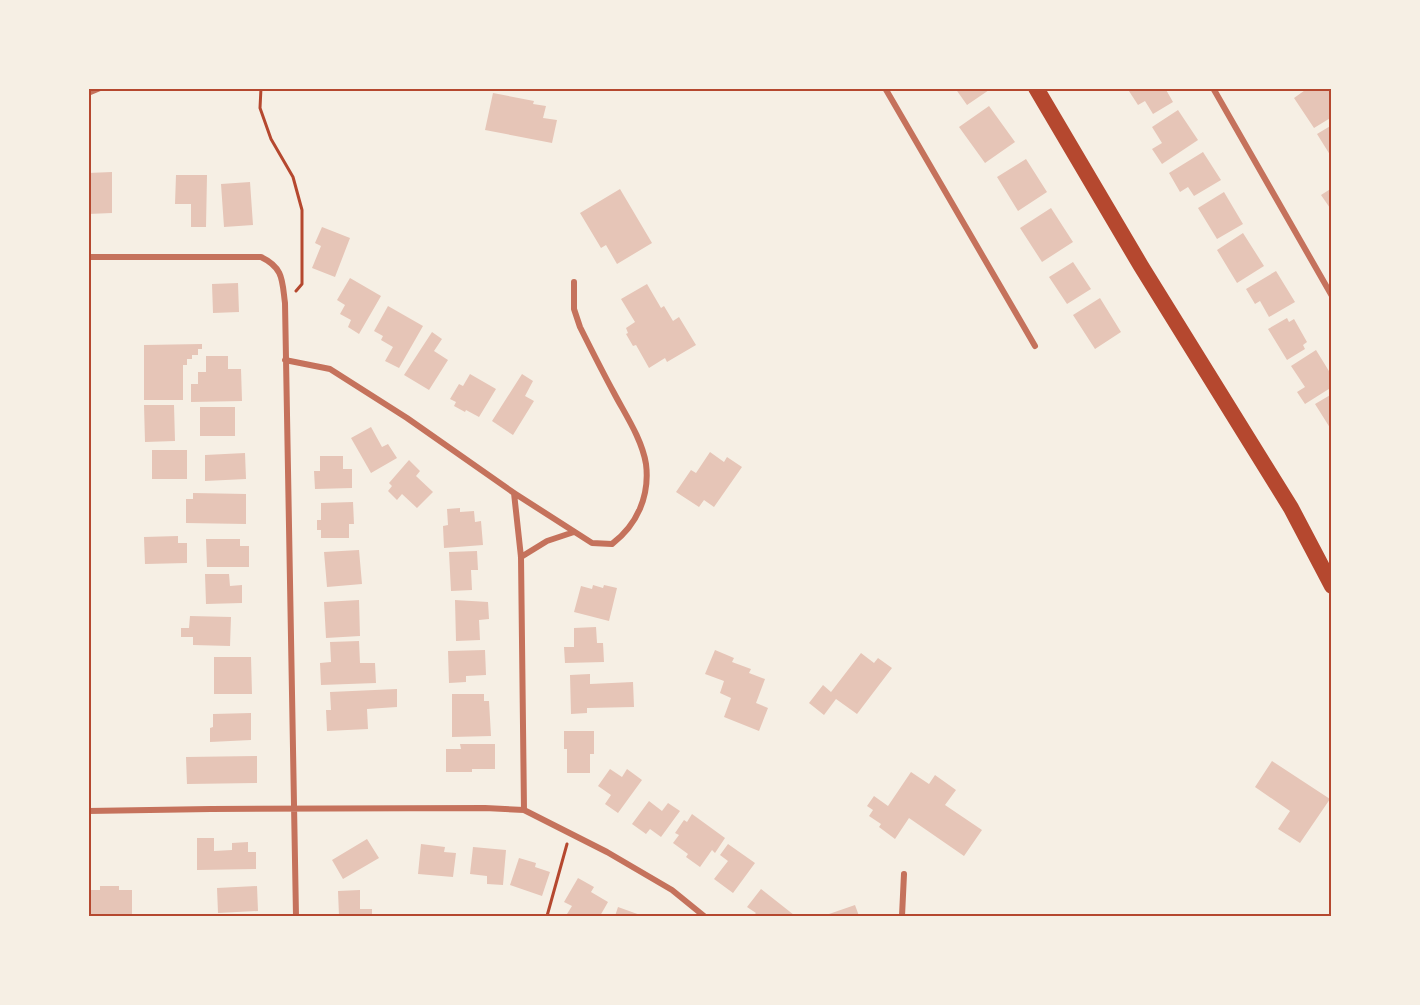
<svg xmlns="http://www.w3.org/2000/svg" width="1420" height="1005" font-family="Bitter,serif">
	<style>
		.building { fill: #e6c5b7 }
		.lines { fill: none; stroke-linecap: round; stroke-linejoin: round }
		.path { stroke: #b5482f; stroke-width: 3 }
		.minor { stroke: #c5725c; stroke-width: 6 }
		.trunk { stroke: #b5482f; stroke-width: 16 }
		.neatline { fill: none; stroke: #b5482f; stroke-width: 2 }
	</style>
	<rect width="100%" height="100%" fill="#f6efe4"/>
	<path class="building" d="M955,88h33l1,2 -22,15z
		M1127,88h38l8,14 -20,12 -8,-13 -7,4z
		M1308,88h24v29l-18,11 -20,-30z
		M493,93l41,8 -1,3 13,2 -3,12 14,2 -5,23 -67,-13z
		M989,106l26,36 -30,21 -26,-36z
		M1178,110l20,30 -36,24 -10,-15 10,-6 -10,-16z
		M1332,125v33l-15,-24z
		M1203,152l18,28 -27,16 -6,-9 -8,5 -11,-19z
		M1026,159l21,33 -29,19 -21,-34z
		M112,172v41l-24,1v-41z
		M176,175h31l-1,52h-15v-23h-16z
		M250,182l3,43 -29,2 -3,-43z
		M1332,188v23l-11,-16z
		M620,189l32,54 -35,21 -11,-19 -5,3 -21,-35z
		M1224,192l19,32 -26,15 -19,-31z
		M1051,208l22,34 -31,20 -22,-34z
		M322,227l28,11 -15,39 -23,-9 9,-22 -6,-3z
		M1243,233l21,33 -27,17 -20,-33z
		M1073,262l18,27 -24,15 -18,-27z
		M1276,271l19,31 -26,15 -9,-16 -5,3 -9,-15z
		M350,278l31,18 -22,38 -11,-7 3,-7 -11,-6 5,-9 -8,-5z
		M238,283l1,29 -26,1 -1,-29z
		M647,284l14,24 3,-2 9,15 6,-4 17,28 -29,17 -2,-4 -16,10 -13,-23 -3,1 -7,-12 2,-1 -2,-5 9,-6 -14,-23z
		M1100,298l21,34 -26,17 -22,-34z
		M388,306l35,20 -24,42 -14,-7 8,-14 -12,-7 2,-4 -9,-5z
		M1287,318l2,4 5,-3 13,23 -4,3 2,4 -18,11 -19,-31z
		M432,332l10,7 -8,12 14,9 -19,30 -25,-15z
		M202,344v5h-4v6h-6v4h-5v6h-4v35h-39v-55z
		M1316,350l16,26v11l-27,17 -8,-12 8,-5 -14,-21z
		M206,356h22v13h13l1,32 -51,1v-18h7v-12h8z
		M470,374l26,15 -17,28 -13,-7 -1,2 -11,-6 2,-4 -6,-3 9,-15 4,2z
		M522,374l11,7 -8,15 9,5 -21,34 -21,-14z
		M1332,394v37l-17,-27z
		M144,405h30l1,36 -30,1z
		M200,407h35v29h-35z
		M371,427l11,20 6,-3 9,14 -26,15 -20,-35z
		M152,450h35v29h-35z
		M710,452l14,10 3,-5 15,10 -28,40 -10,-7 -5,7 -23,-15 15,-22 5,3z
		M245,453l1,26 -41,2v-26z
		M320,456h23v13h9v19l-37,1 -1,-18h6z
		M409,460l11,11 -4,5 17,16 -16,16 -15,-14 -5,6 -9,-9 4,-5 -3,-3z
		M193,493l53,1v30l-60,-1v-24h7z
		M353,502l1,22h-5v14h-28v-8h-4v-10h4v-17z
		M460,508v4l14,-1 1,11 6,-1 2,24 -39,3 -1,-22 5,-1 -1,-16z
		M178,536v7h9v20l-42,1 -1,-27z
		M206,539h34v7h9v21h-42z
		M359,550l3,34 -35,3 -3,-35z
		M477,551l1,19h-7l1,20 -21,1 -2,-39z
		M205,574h24l1,12 12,-1v18l-36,1z
		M593,585l10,3 1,-3 13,3 -8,33 -35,-9 7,-26 11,3z
		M359,600l1,36 -34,2 -2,-36z
		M455,600l33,2 1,17 -10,1 1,20 -24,1z
		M190,616l41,1 -1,29 -37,-1v-8h-12v-9h8z
		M596,627l1,16h6l1,19 -39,1 -1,-16h10v-19z
		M359,641l1,22h15l1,20 -55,2 -1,-22 11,-1 -1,-20z
		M485,650l1,25 -20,1v6l-17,1 -1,-32z
		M715,650l19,8 -2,4 19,7 -2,4 16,6 -9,24 12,5 -9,23 -35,-14 7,-19 -11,-5 4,-12 -19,-7z
		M861,653l13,10 4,-5 14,10 -35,46 -21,-15 -12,16 -15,-12 14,-18 8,7z
		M214,657h37l1,37h-38z
		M590,674v10l43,-2 1,25 -47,1v5l-16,1 -1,-39z
		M397,689v18l-30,2 1,20 -41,2 -1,-21h5l-1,-18z
		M452,694h32v7h5l2,35 -39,1z
		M251,713v27l-41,2v-14l3,-1v-13z
		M564,731h30v23h-4v19h-23v-24h-3z
		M460,744h35v25h-23v3h-26v-23h15z
		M257,756v27l-70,1 -1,-27z
		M1272,761l58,38 -30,44 -22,-14 12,-18 -35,-24z
		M610,769l12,8 5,-8 15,11 -24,33 -13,-9 6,-9 -13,-9z
		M911,772l18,12 6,-9 21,15 -11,15 37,25 -18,26 -55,-38 -14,21 -16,-12 2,-3 -12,-8 4,-6 -6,-4 7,-10 14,10z
		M649,801l13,10 6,-8 12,8 -19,26 -11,-8 -4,5 -14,-10z
		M692,814l33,24 -10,15 -3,-3 -12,17 -14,-10 2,-3 -15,-11 6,-8 -4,-2 9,-13 3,2z
		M197,838h17v13l18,-1v-7l16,-1v10h8v17l-59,1z
		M367,839l12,19 -36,21 -11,-19z
		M421,844l24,3 -1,5 12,1 -3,24 -35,-3z
		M728,844l27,19 -22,30 -19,-14 14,-18 -8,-6z
		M473,847l33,3 -3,35 -16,-1v-8l-17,-2z
		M519,858l17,5 -1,4 15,5 -8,24 -32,-11z
		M578,878l16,9 -3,5 17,10 -8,14h-13l-5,-2 -2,2h-8l-5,-2 5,-8 -8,-4z
		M100,886h19v4h13v25h-44v-25h12z
		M257,886l1,25 -40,2 -1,-25z
		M761,889l33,26 -1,1h-40l3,-3 -9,-6z
		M360,890v19h12v7h-33l-1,-25z
		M855,905l4,11h-29l-1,-2z
		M618,907l25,9h-28z"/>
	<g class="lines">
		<path class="path" d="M261,88l-1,20 11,31 22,38 9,33v74l-6,7
			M547,916l20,-72"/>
		<path class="minor" d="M885,88l150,258
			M1213,88l119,208
			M88,93l12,-5
			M88,257h173c23,11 21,24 24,46l11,613
			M285,360l45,9 77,49 107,75 78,50 20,1c25,-19 38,-48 34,-80 -4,-25 -21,-50 -32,-71 -12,-22 -23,-44 -34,-66l-6,-18v-27
			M514,493l7,64 3,253
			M521,557l26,-16 27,-9
			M88,811l123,-2 274,-1 39,2 83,42 65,38 32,26
			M902,916l2,-42"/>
		<path class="trunk" d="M1036,88l105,178 150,242 41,78"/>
	</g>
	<rect width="1420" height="1005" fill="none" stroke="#f6efe4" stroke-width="180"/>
	<rect x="90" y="90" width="1240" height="825" class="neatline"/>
</svg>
